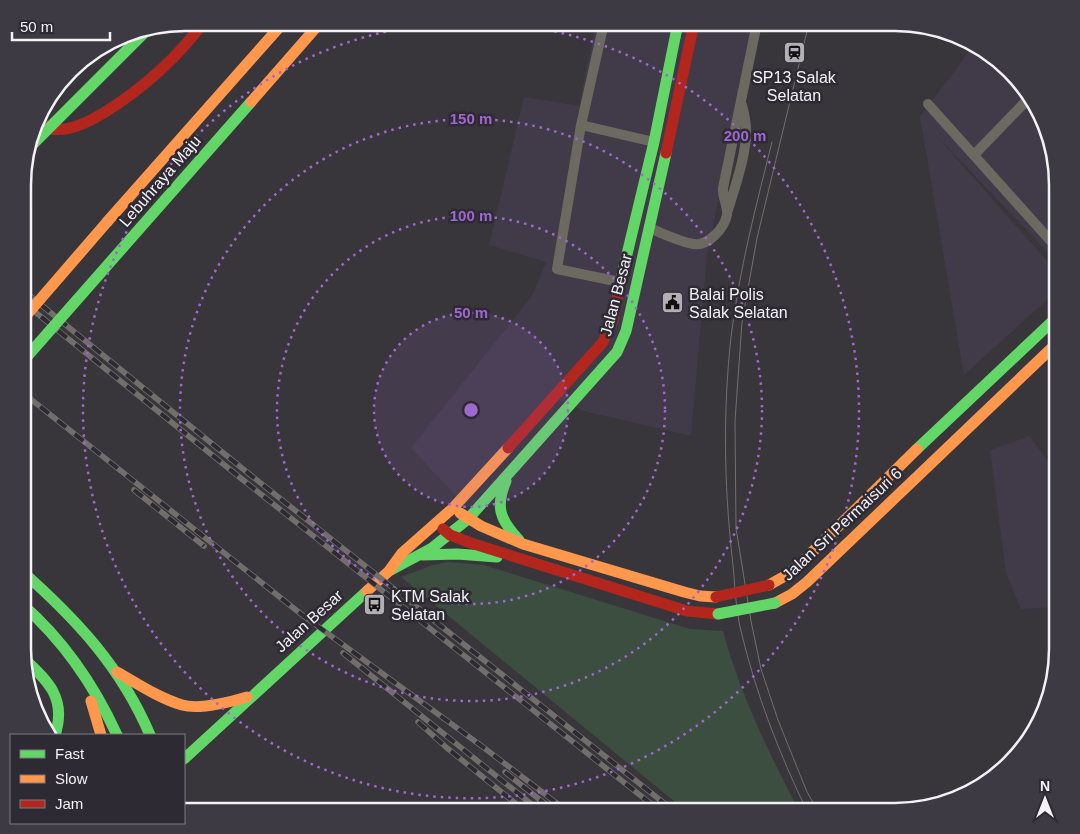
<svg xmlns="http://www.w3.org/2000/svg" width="1080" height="834" font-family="Arial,sans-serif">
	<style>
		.built { fill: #413a48 }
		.green { fill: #3b4e3f }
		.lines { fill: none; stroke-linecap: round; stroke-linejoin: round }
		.street { stroke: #6c6960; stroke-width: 10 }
		.fast { stroke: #63d668; stroke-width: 11 }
		.slow { stroke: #ff974d; stroke-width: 11 }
		.jam { stroke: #b3261e; stroke-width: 11 }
		.tram { stroke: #716e6b; stroke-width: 1 }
		.rail-casing { stroke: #716e6b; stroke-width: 5.5 }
		.rail { stroke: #2e2a33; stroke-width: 4; stroke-dasharray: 11; stroke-linecap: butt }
		.fast-bridge { stroke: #63d668; stroke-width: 11 }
		.slow-bridge { stroke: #ff974d; stroke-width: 11 }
		.jam-bridge { stroke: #b3261e; stroke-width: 11 }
		.ring { fill: none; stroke: #9f67d0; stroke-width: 2.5; stroke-dasharray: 2.5 5 }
		.labels { text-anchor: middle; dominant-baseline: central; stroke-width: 5; stroke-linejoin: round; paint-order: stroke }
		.poi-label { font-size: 16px; fill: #f4f1f7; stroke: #2e2a33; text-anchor: start }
		.street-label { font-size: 16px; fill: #f4f1f7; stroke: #2e2a33 }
		.rim { fill: none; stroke: #f4f1f7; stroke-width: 2.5 }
		.centre { fill: #9f67d0; stroke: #2e2a33; stroke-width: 2.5 }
		.ring-label { font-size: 15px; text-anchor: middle; font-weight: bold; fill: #9f67d0; stroke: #2e2a33; stroke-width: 5; stroke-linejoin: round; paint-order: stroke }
	</style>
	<rect width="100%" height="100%" fill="#38363b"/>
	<path class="built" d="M596,23h157l-46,233 -16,180 -107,-25 -34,-15 -94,100 -45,-48 121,-152 14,-34 -57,-17 35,-148 55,9z
		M974,45l28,18 43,60 12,62v77l-123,-129 123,139v19l-93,84 -44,-258z
		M1030,436l27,38v133l-36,2 -15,-36 -16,-123z"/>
	<path class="green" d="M448,562l36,3 206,64 33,2c17,63 46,122 76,180h-113l-285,-234 32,-12z"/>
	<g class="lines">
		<path class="street" d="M604,23l-23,102 -24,144 63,13
			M928,104l129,144
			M581,125l73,17
			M974,155l54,-56
			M728,210c7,-23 19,-57 18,-81 0,-8 -2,-16 -4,-24
			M649,228c13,5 31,14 45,16 14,2 30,-15 33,-29 1,-9 -5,-18 -4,-27l34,-165"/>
		<path class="fast" d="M622,275l32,-133 24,-119
			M917,449l140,-132
			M506,481c-11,26 -6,39 13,59
			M423,555l34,-1 40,3
			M391,570l41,-22 36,-29 149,-167 9,-21 40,-178
			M23,572c54,48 98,95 127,163
			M23,605c41,36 71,80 94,130
			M23,658c25,22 44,41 32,77
			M184,759l183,-168"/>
		<path class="slow" d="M73,69l8,-8
			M107,222l176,-199
			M460,513l21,13 42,18 161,48 16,4 16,1
			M769,585l16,-9 14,-11 118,-116
			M367,591l22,-20 13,-18 51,-45 55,-60
			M775,603l17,-9 15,-12 250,-239
			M117,672c21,12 42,26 65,33 17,5 48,-3 65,-8
			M91,701l10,34"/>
		<path class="jam" d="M39,121c4,2 9,7 13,8 34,7 99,-49 121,-71 11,-11 21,-24 31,-35
			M666,153l28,-130
			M508,448l95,-106 10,-23 9,-44
			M443,529l7,6 21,8 216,68 31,3"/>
		<path class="tram" d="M809,23l-52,215 -15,84 -7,99 1,107 15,93 10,48 17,51 29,72 11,19
			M772,142c-16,64 -33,129 -41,195 -8,73 -7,146 1,219 3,24 3,51 9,75 15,63 38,122 66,180"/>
		<defs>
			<path id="rail" d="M24,291l224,182 426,338
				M24,303l219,177 417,331
				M23,393l278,221 182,133 84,64
				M134,490l70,56
				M343,653l197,158
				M418,722l29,26 78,63
				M505,772l49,39"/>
		</defs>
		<use href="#rail" class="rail-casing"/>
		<use href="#rail" class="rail"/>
		<path class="fast-bridge" d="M29,148l119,-119
			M24,360l227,-258
			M718,614l57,-11"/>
		<path class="slow-bridge" d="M251,102l69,-79
			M24,318l83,-96"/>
		<path class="jam-bridge" d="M716,597l53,-12"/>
	</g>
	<circle cx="471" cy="410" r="97" fill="#9f67d0" fill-opacity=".12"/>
	<g class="ring">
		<circle cx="471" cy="410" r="97"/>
		<circle cx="471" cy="410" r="194"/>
		<circle cx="471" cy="410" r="291"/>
		<path d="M495 23A388 388 0 1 1 447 23"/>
	</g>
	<defs>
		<symbol id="station-square" viewBox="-11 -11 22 22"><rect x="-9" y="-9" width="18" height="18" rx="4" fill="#b2b0b5" stroke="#2e2a33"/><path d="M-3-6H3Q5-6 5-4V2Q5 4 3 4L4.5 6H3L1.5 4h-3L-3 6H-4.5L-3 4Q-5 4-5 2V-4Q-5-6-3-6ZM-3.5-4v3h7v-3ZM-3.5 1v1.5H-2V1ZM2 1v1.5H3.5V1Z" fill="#111"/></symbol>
		<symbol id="civic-square" viewBox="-11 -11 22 22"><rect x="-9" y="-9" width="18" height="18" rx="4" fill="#b2b0b5" stroke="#2e2a33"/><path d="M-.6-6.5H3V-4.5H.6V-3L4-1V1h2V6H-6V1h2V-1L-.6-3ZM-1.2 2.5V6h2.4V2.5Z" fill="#111"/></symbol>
		<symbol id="bus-square" viewBox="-11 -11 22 22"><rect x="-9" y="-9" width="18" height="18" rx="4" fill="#b2b0b5" stroke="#2e2a33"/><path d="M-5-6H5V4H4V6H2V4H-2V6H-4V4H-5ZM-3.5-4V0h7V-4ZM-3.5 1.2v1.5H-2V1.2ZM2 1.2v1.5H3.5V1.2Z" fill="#111"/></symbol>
	</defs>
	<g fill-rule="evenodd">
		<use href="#station-square" x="782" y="40" width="25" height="25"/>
		<use href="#civic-square" x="660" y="290" width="25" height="25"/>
		<use href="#bus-square" x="362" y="592" width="25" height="25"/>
	</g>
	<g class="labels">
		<g class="poi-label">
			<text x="794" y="77" text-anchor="middle">SP13 Salak<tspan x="794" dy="18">Selatan</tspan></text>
			<text x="689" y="294">Balai Polis<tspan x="689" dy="18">Salak Selatan</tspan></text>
			<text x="391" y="596">KTM Salak<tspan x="391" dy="18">Selatan</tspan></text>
		</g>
		<g class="street-label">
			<text transform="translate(160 181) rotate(-49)">Lebuhraya Maju</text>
			<text transform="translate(616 295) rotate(-75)">Jalan Besar</text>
			<text transform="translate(842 524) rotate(-43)">Jalan Sri Permaisuri 6</text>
			<text transform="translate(309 621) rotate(-42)">Jalan Besar</text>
		</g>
	</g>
	<path d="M0 0H1080V834H0ZM185 31H895A154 154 0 0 1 1049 185V649A154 154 0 0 1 895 803H185A154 154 0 0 1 31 649V185A154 154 0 0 1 185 31Z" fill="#3e3a43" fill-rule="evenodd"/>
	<path class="rim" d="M185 31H895A154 154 0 0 1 1049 185V649A154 154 0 0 1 895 803H185A154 154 0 0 1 31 649V185A154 154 0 0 1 185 31Z"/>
	<circle cx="471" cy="410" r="8" class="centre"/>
	<g class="ring-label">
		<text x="471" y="124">150 m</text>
		<text x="745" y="141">200 m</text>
		<text x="471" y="221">100 m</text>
		<text x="471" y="318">50 m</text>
	</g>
	<rect x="10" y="734" width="175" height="90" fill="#2e2a33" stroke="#7d7a81"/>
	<rect x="20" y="750" width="25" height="8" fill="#63d668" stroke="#7d7a81"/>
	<text x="55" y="759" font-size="15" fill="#f4f1f7">Fast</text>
	<rect x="20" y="775" width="25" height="8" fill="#ff974d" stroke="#7d7a81"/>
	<text x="55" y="784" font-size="15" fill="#f4f1f7">Slow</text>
	<rect x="20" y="800" width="25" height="8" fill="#b3261e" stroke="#7d7a81"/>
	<text x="55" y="809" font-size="15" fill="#f4f1f7">Jam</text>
	<g transform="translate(1045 799)" stroke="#2e2a33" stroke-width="4" paint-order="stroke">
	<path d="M0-4L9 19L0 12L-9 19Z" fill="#f4f1f7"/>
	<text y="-8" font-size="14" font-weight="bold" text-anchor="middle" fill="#f4f1f7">N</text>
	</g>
	<path d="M12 32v8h98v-8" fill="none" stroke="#f4f1f7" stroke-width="2.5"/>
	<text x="20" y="32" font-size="15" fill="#f4f1f7" stroke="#2e2a33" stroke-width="4" paint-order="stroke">50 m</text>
</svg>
